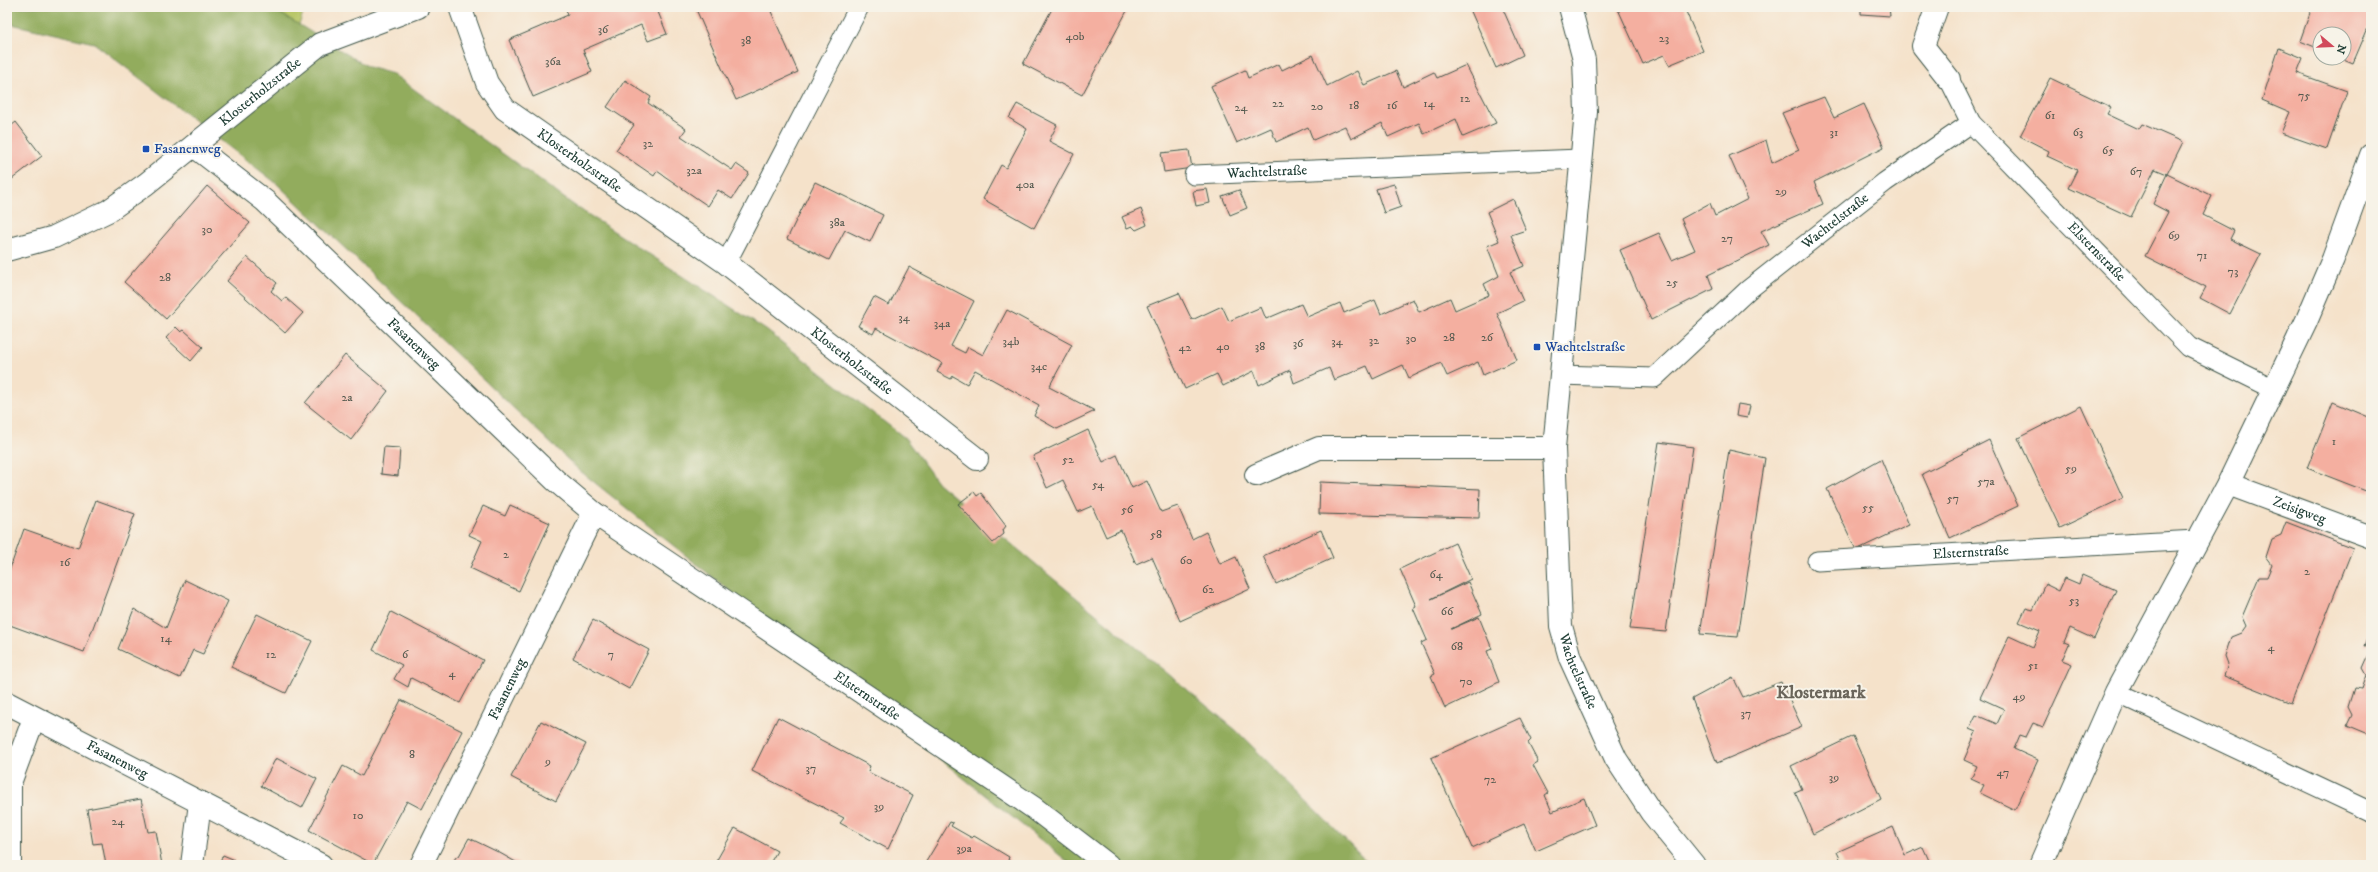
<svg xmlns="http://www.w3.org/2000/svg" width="2378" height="872" font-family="'IM FELL DW Pica',serif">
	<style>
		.green { fill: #b9c769; stroke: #6c824e }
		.forest { fill: #92ac5d; stroke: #587448 }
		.building { fill: #f4afa0 }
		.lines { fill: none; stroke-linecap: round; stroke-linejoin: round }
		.lane-casing { stroke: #3f564a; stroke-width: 21 }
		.street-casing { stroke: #3f564a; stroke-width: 24 }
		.lane { stroke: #fff; stroke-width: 19 }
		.street { stroke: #fff; stroke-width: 22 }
		.transit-dot { fill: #1a4fb4; stroke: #f7f3e8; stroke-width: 1.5 }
		.labels { text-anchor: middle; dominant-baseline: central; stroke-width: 4; stroke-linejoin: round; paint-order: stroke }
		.number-label { font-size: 12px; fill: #545a4f }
		.street-label { font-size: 14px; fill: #1f3d34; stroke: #f7f3e8 }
		.transit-label { font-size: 14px; fill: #164399; stroke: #f7f3e8; text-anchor: start }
		.district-label { font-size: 18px; font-weight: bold; fill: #6a655a; stroke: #f7f3e8 }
	</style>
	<rect width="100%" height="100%" fill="#f7f3e8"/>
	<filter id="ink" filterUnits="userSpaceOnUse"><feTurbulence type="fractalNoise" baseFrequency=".025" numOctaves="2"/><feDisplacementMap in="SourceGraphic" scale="8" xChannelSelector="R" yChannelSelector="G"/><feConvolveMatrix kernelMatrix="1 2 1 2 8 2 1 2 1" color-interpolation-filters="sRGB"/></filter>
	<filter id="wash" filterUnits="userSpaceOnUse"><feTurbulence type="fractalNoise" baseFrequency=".012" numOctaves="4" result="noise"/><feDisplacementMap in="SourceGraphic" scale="16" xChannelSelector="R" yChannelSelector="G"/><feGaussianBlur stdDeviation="0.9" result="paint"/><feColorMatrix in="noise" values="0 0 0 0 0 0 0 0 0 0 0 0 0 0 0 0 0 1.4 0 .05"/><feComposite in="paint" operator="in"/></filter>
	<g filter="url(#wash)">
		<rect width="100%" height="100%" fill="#f5e2ca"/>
		<path class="green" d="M270,7h35l-6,18z"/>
		<path class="forest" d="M7,7h263l98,60 25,7 182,132 191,124 139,108 33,45 299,248 133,134h-298l-493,-395 -303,-287 -182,-140 -87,-20z"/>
		<g id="blocks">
			<path class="building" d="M565,7h91l11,27 -19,7 -7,-16 -58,25 9,22 -59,25 -24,-57 59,-25z
				M695,7h74l29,65 -62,28z
				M1053,7h71l4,2 -46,86 -59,-31z
				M1469,7h33l21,48 -27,13z
				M1617,7h67l19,44 -34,14 -5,-10 -21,9z
				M1861,7h28l1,9 -29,-2z
				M2312,7h59v14l-18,42 -12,-5h3v-24h-24v15l-20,-8z
				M2279,48l24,10 -6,15 50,18 -20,58 -46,-16 9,-21 -28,-12z
				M1313,55l14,31 30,-15 7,14 32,-14 7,16 31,-15 3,6 29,-13 30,58 -33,14 -7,-18 -32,15 -5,-11 -31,14 -6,-14 -31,16 -6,-13 -32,14 -5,-13 -32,15 -5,-14 -34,15 -26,-57 34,-16 3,8 31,-14 3,6z
				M2050,78l61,29 -4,7 32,15 3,-5 41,18 -16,32 -12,-5 -24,48 -63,-29 9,-18 -30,-14 2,-5 -29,-15z
				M625,80l26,17 -3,6 38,26 -5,7 51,34 4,-6 13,9 -17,26 -14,-9 -10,16 -51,-35 -3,5 -38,-26 18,-25 -27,-18z
				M1824,97l10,21 30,-14 20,43 -70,35 9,22 -62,27 8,14 -61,30 5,14 -62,31 -31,-70 39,-17 13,27 23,-10 -14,-31 29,-16 5,13 33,-17 -19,-43 37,-16 6,23 27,-13 -17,-37z
				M1017,104l40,21 -8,16 25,13 -40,74 -51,-29 18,-34 5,3 21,-39 -18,-11z
				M16,122l26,34 -35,27v-54z
				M1189,150l3,18 -28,4 -3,-19z
				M2167,174l45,22 -9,19 31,16 -4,8 31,15 -31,60 -30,-16 6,-11 -61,-31 23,-44 -15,-8z
				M815,182l68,33 -13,27 -25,-12 -16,30 -42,-21z
				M1394,184l7,23 -17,6 -8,-24z
				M207,186l43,37 -84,96 -42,-37z
				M1207,189l3,14 -14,3 -3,-15z
				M1239,190l8,18 -17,7 -8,-19z
				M1513,199l13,31 -15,5 13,31 -14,6 13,29 -26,12 20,47 -34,15 -5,-13 -31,14 -6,-13 -32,15 -6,-13 -30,14 -6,-13 -33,14 -5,-12 -35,15 -4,-13 -31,15 -5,-14 -31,15 -6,-12 -32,15 -38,-83 32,-13 13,27 30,-14 7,15 32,-14 5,12 35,-15 6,13 33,-14 4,10 31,-13 6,14 32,-15 6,13 31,-14 5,12 34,-15 -5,-11 15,-8 -12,-30 12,-5 -12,-29z
				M1141,209l6,16 -11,5 -4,-4 -5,2 -5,-11z
				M247,257l30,26 -6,8 11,10 4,-3 17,15 -18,20 -58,-52z
				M909,267l65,34 -23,45 14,7 3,-6 15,8 24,-45 65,35 -23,42 46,24 -38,18 -23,-13 5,-11 -64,-35 -8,14 -14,-8 -2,3 -14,-7 5,-9 -66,-35 -3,6 -15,-8 16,-29 15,8z
				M176,327l5,5 3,-2 19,17 -12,14 -25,-23z
				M345,355l43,36 -37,49 -46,-37z
				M2333,402l38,16v75l-64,-25z
				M1738,404l12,2 -3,12 -11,-2z
				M2081,406l42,92 -63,30 -42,-90z
				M1088,430l15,32 14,-7 15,33 15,-7 14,31 17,-6 14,33 14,-7 14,32 16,-7 14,32 -70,32 -28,-64 -16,7 -15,-34 -15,7 -14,-31 -14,6 -15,-32 -16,8 -14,-32z
				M1989,440l29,66 -68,32 -28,-64z
				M1659,442l34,5 -27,185 -36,-3z
				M384,447l16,1 -2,28 -17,-2z
				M1729,450l36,8 -27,179 -38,-3z
				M1881,459l28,66 -53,25 -29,-61z
				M1320,482l160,7 -1,29 -160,-4z
				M974,492l3,4 4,-3 25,33 -3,4 1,4 -11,9 -35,-39z
				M96,500l39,14 -51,138 -77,-28v-47l17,-48 54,19z
				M510,505l40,18 -31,68 -49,-23 12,-27 -13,-6 14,-29 22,10z
				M2286,522l67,26 -62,155 -67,-27 4,-12 -3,-8 6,-19 10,-4 5,-7 -4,-9 17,-40h8l5,-12 -6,-8 6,-18 9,-4z
				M1321,530l12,28 -57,26 -13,-28z
				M1455,543l16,36 -40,20 37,-17 14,32 -31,15 28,-12 13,32 -5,2 12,31 -54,26 -14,-32 4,-2 -14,-31 6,-3 -14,-32 3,-2 -16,-37z
				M2082,575l34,15 -22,49 -24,-11 -6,14 5,2 -7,16 10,4 -29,63 -10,-4 -7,14 -6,-2 -6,14 24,11 -23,50 -35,-17 4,-8 -13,-6 6,-13 -13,-6 12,-28 -7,-3 7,-14 21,9 7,-15 -24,-11 29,-62 24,11 7,-16 -21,-9 7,-14 7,2 12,-26 14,7 6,-13 14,6z
				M185,580l43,21 -25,53 -10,-4 -13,28 -62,-29 16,-40 32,19z
				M391,612l92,48 -23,43 -49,-25 -3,9 -14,-8 8,-14 -29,-15z
				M257,614l55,27 -26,52 -55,-26z
				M593,620l56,30 -20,39 -56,-31z
				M2371,627v18l-7,1z
				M2371,650v85l-24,-10 5,-10 -4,-8 6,-19 8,1 5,-14 -4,-7z
				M1733,677l10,20 38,-15 21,45 -85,36 -25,-64z
				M401,700l61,31 -40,78 -15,-8 -34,63 -64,-34 34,-64 19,10z
				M778,717l92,49 -2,6 45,23 -25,54 -48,-26 4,-5 -92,-47z
				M1520,718l11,22 -3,3 10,19 -5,3 15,28 -3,2 7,17 32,-14 11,27 -59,26 -12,-27 -52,24 -41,-90z
				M541,721l45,23 -30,57 -45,-24z
				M1853,736l28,63 -68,35 -18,-42 7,-3 -11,-23z
				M276,758l41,21 -15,29 -41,-22z
				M141,799l7,33 8,-1 6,34h-56l-4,-22 -9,1 -6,-35z
				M950,822l3,1 -2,3 21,12 2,-2 35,21 -1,3 8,5h-92z
				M1893,827l12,28 18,-8 8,18h-88l-6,-13z
				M735,828l42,23 -8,14h-55z
				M469,838l29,14 23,13h-70l5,-8 3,-1z
				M223,855l12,5 -2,5h-15z"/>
		</g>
	</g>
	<g filter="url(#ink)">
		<use href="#blocks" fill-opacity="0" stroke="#3f564a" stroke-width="1"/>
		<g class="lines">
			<defs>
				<g id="lane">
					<path id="s1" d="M1949,79l22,44 218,224 85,42"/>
					<path id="s2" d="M1194,175l386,-16"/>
					<path d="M726,263l133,-256"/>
					<path id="s3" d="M1560,375l94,3 94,-88 137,-108 86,-59"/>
					<path id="s4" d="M1817,561l379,-21"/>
					<path d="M2116,692l255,120"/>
				</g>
				<g id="street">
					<path id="s5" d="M460,7l27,76 18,26 221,154 251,196"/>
					<path id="s6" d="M1570,7l14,53 2,52 -32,336 7,178 9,32 46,101 35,53 43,53"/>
					<path d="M1937,7l-14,39 26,33"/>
					<path id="s7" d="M194,146l71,55 290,279 39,33 440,295 74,57"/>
					<path id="s8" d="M7,250l47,-13 54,-26 38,-27 174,-140 98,-37"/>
					<path d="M1256,475l63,-27h235"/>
					<path id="s9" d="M2228,484l143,53"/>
					<path id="s10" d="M7,703l314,162"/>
					<path d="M10,865v-82l24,-65"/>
					<path d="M192,865l8,-62"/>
					<path id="s11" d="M421,865l173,-352"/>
					<path d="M2040,865l76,-173 112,-208 78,-162 27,-63 38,-104"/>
				</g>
			</defs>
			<use href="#lane" class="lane-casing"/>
			<use href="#street" class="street-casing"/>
			<use href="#lane" class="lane"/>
			<use href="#street" class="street"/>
		</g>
	</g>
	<g class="transit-dot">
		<rect x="142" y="145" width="8" height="8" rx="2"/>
		<rect x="1533" y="343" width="8" height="8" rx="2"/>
	</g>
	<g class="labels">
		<g class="number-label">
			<text x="603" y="29">36</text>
			<text x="1075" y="36">40b</text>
			<text x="1664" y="38">23</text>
			<text x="746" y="40">38</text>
			<text x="553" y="61">36a</text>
			<text x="2304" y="95">75</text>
			<text x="1465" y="98">12</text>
			<text x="1278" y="103">22</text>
			<text x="1429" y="103">14</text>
			<text x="1354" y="105">18</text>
			<text x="1392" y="105">16</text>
			<text x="1317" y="106">20</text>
			<text x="1241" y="107">24</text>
			<text x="2050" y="115">61</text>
			<text x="1834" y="132">31</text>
			<text x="2078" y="132">63</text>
			<text x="648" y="143">32</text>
			<text x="2108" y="150">65</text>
			<text x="694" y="170">32a</text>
			<text x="2136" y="171">67</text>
			<text x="1025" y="184">40a</text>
			<text x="1781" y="191">29</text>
			<text x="837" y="222">38a</text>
			<text x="207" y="229">30</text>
			<text x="2174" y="235">69</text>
			<text x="1727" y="238">27</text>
			<text x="2202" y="255">71</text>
			<text x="2233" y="271">73</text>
			<text x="165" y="277">28</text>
			<text x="1672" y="282">25</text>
			<text x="904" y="317">34</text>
			<text x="942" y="323">34a</text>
			<text x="1449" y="337">28</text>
			<text x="1487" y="337">26</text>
			<text x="1411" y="338">30</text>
			<text x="1374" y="340">32</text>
			<text x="1011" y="341">34b</text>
			<text x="1337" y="341">34</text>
			<text x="1298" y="343">36</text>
			<text x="1223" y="346">40</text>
			<text x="1260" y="346">38</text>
			<text x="1185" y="347">42</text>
			<text x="1039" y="366">34c</text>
			<text x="347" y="397">2a</text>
			<text x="2334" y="441">1</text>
			<text x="1068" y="459">52</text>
			<text x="2071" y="468">59</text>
			<text x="1986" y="481">57a</text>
			<text x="1098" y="484">54</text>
			<text x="1953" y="498">57</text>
			<text x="1868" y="507">55</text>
			<text x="1127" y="509">56</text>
			<text x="1156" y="534">58</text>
			<text x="506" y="554">2</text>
			<text x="1186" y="560">60</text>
			<text x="65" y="562">16</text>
			<text x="2307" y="571">2</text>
			<text x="1436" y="574">64</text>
			<text x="1208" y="589">62</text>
			<text x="2074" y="600">53</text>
			<text x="1447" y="611">66</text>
			<text x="166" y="638">14</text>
			<text x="1457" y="646">68</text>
			<text x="2271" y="647">4</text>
			<text x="271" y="654">12</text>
			<text x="405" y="654">6</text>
			<text x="611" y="654">7</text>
			<text x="2033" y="665">51</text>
			<text x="452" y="673">4</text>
			<text x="1466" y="681">70</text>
			<text x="2019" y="696">49</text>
			<text x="1746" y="713">37</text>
			<text x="412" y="754">8</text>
			<text x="548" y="761">9</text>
			<text x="811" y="768">37</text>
			<text x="2003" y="772">47</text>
			<text x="1834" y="777">39</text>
			<text x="1490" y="779">72</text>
			<text x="879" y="806">39</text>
			<text x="358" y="815">10</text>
			<text x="118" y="821">24</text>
			<text x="964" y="848">39a</text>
		</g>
		<g class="street-label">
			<text stroke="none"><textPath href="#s8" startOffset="302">Klosterholzstraße</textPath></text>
			<text stroke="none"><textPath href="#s5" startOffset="203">Klosterholzstraße</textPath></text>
			<text stroke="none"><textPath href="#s2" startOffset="73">Wachtelstraße</textPath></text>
			<text stroke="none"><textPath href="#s3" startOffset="334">Wachtelstraße</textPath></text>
			<text stroke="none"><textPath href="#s1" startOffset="229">Elsternstraße</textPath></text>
			<text stroke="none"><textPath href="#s7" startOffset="296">Fasanenweg</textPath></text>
			<text stroke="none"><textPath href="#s5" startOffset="541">Klosterholzstraße</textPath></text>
			<text stroke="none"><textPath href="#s9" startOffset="76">Zeisigweg</textPath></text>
			<text stroke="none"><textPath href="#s4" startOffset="154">Elsternstraße</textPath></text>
			<text stroke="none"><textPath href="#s6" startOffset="671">Wachtelstraße</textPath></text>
			<text stroke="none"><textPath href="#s11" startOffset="196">Fasanenweg</textPath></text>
			<text stroke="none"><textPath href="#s7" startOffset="872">Elsternstraße</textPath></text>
			<text stroke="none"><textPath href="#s10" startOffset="124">Fasanenweg</textPath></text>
		</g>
		<g class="transit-label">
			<text x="154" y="149">Fasanenweg</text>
			<text x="1545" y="347">Wachtelstraße</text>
		</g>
		<g class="district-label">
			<text x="1821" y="693">Klostermark</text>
		</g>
	</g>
	<rect width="2378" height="872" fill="none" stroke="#f7f3e8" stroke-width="24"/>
	<g transform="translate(2332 46) rotate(109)"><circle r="19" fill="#f7f3e8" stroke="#a1aaa0"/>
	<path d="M0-3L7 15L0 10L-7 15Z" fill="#d1495b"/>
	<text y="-6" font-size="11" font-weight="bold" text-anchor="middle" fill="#1f3d34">N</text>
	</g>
</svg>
